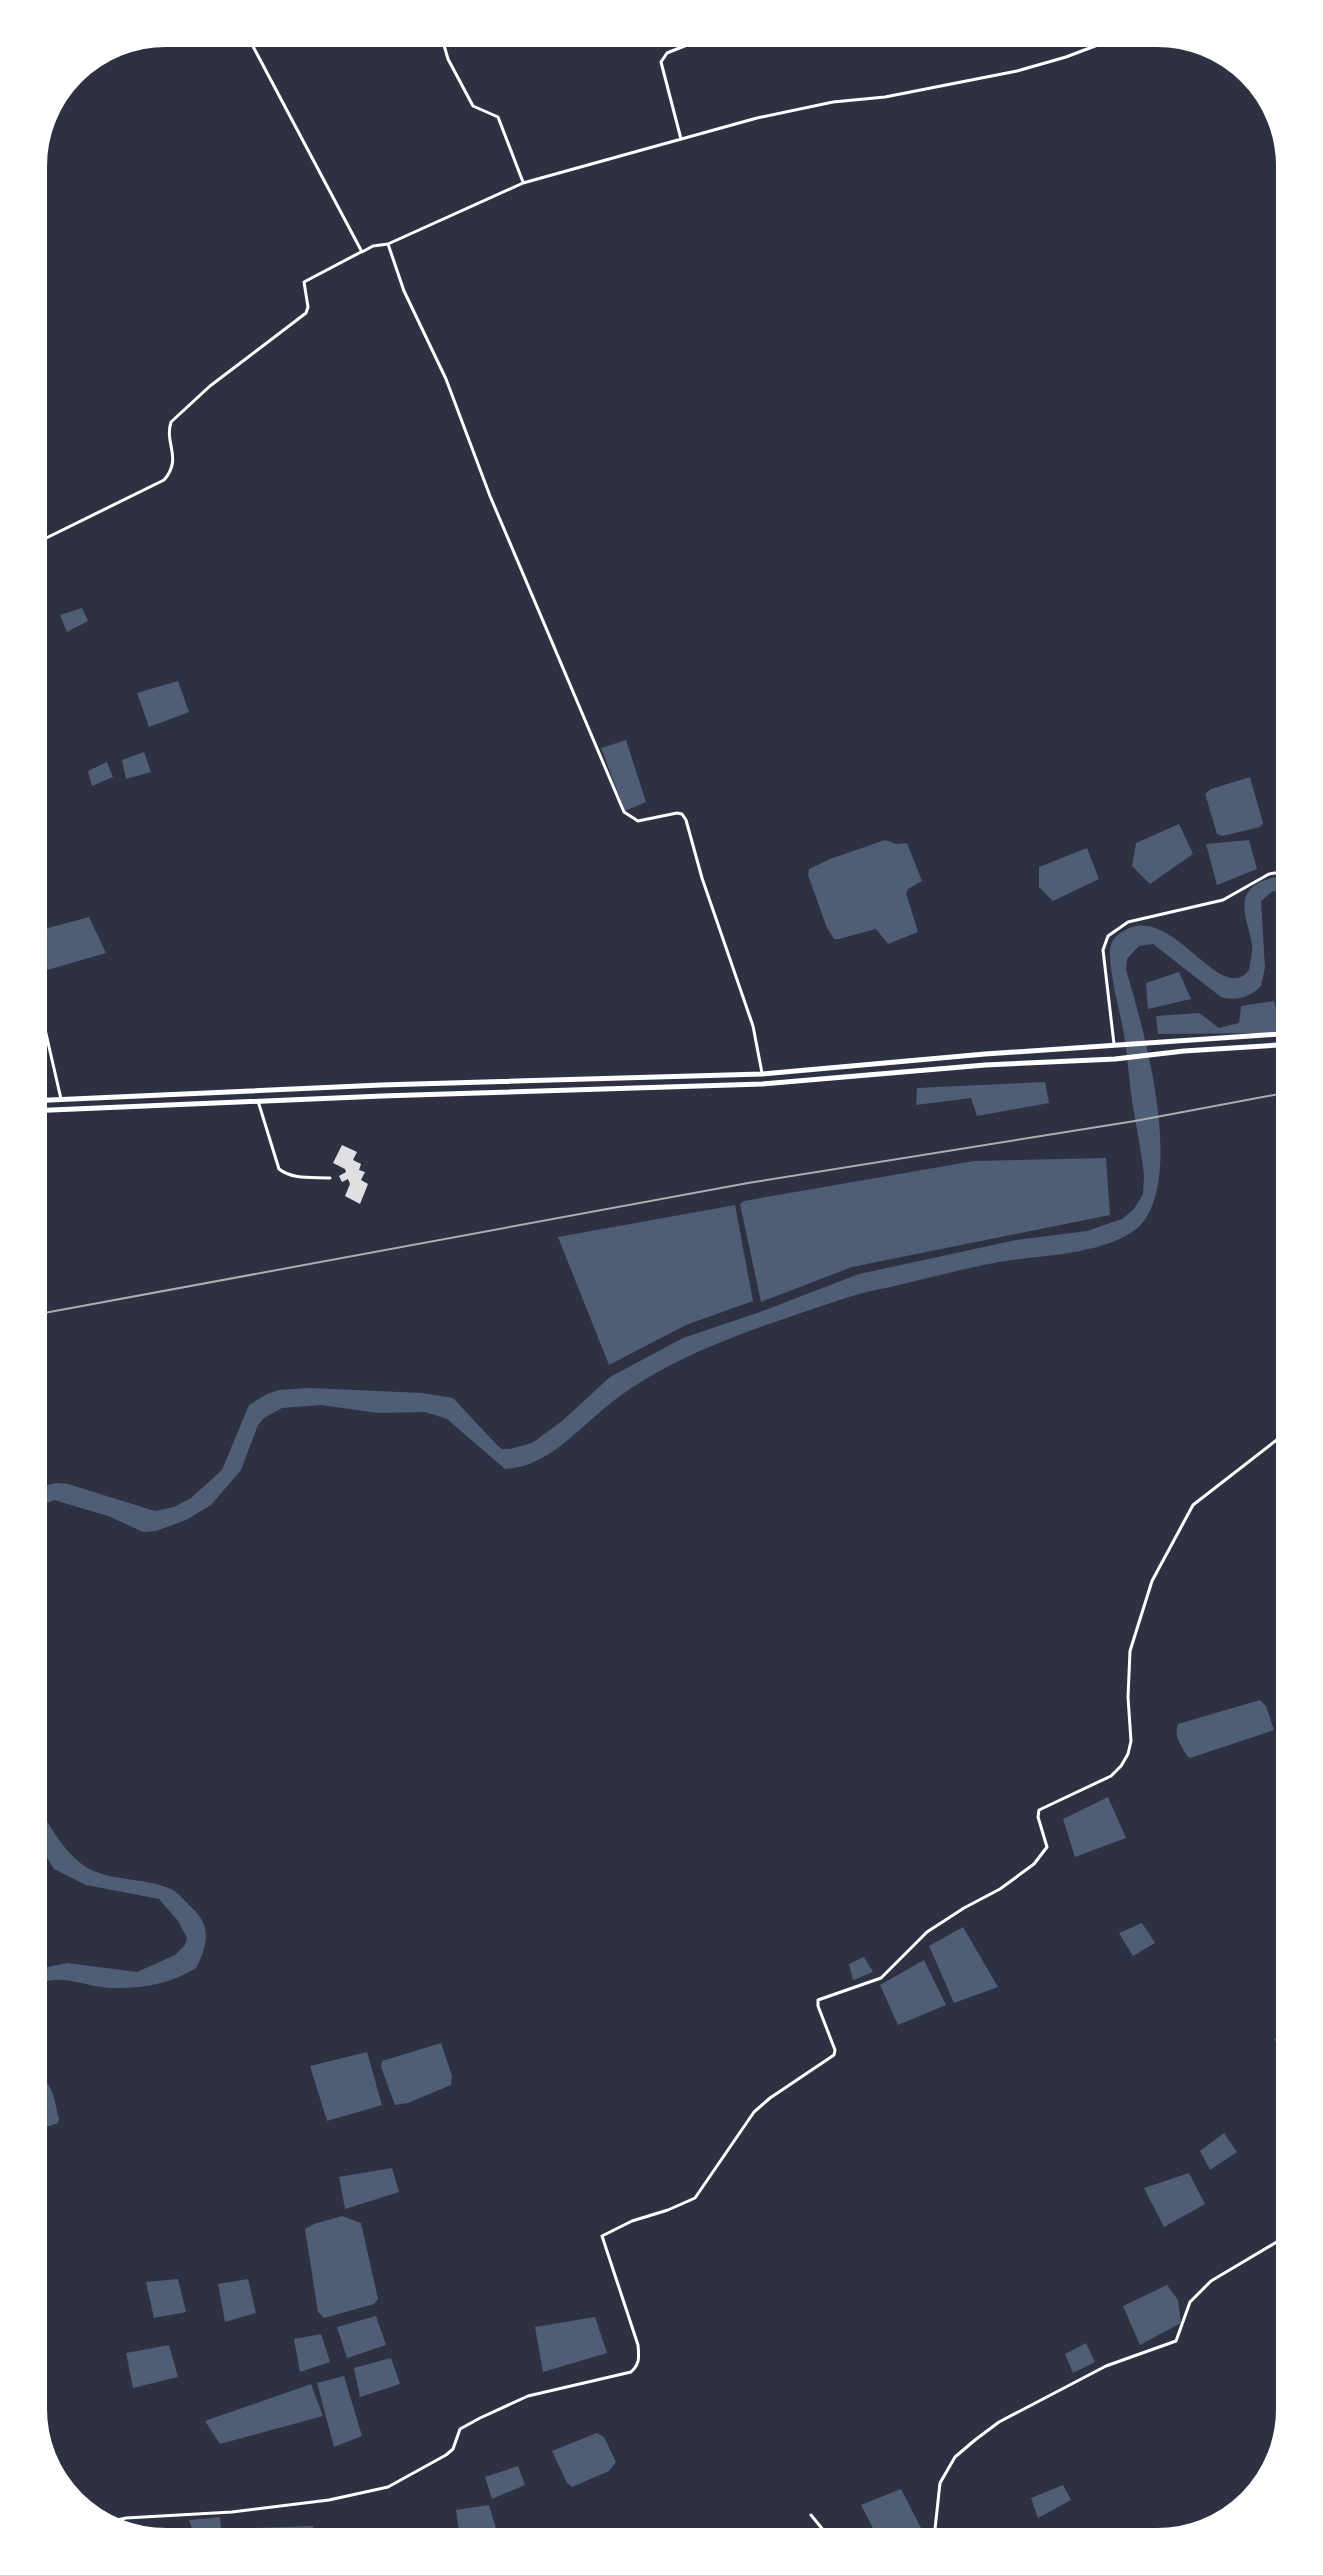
<svg xmlns="http://www.w3.org/2000/svg" width="1323" height="2575" font-family="'DM Sans',sans-serif">
	<style>
		.water { fill: #4f5d75 }
		.building { fill: #e0e0e3 }
		.lines { fill: none; stroke-linecap: round; stroke-linejoin: round }
		.minor { stroke: #fff; stroke-width: 3 }
		.primary { stroke: #fff; stroke-width: 5 }
		.rail { stroke: #abadb3; stroke-width: 2 }
		.rim { fill: none; stroke: #fff; stroke-width: 10 }
	</style>
	<rect width="100%" height="100%" fill="#2d3142"/>
	<path class="water" d="M82,608l6,13 -21,11 -7,-17z
		M178,681l11,31 -40,15 -12,-34z
		M626,740l20,62 -21,9 -24,-63z
		M144,752l7,20 -25,7 -4,-19z
		M107,762l6,15 -21,9 -4,-15z
		M1250,777l13,46 -3,4 -38,9 -5,-2 -12,-40 6,-5z
		M1179,824l14,30 -43,30 -18,-18 4,-23z
		M885,840l11,4 11,-1 15,38 -14,8 -2,4 12,39 -30,12 -12,-15 -37,10h-5l-7,-11 -19,-53 1,-6 21,-10z
		M1249,840l8,29 -40,16 -11,-41z
		M1087,848l12,31 -46,22 -14,-14v-20z
		M1295,876v18l-22,-3 -12,10 4,67 -4,18c-12,12 -25,15 -40,11l-68,-53 -14,2 -12,13 -1,11c18,59 55,193 20,248 -10,17 -39,27 -57,31 -29,7 -60,8 -90,13 -33,6 -67,15 -100,23 -17,4 -36,7 -53,13 -80,27 -175,55 -240,109 -31,25 -59,60 -101,62l-58,-50 -22,-7 -47,1 -57,-8 -39,3 -18,10 -6,7 -17,45 -30,35 -25,15 -30,11 -13,1 -35,-16 -54,-16 -26,11v-22l29,-6 11,1 87,27 19,-4 17,-9 31,-28 27,-65 18,-11 12,-4 31,-2 112,5 31,5 43,46 6,5h8l22,-6 30,-22 48,-44 73,-39 77,-26 99,-38 157,-34 71,-9 35,-12 12,-10 9,-15 1,-20c-3,-23 -7,-45 -11,-67 -4,-24 -5,-49 -9,-73 -5,-26 -13,-53 -14,-79 -1,-8 2,-16 9,-21 50,-40 100,75 130,36 1,-8 4,-17 3,-26 -2,-13 -10,-31 -7,-45 5,-20 34,-24 50,-23z
		M1291,911l4,1v58l-13,1 -4,-36 4,-17z
		M89,917l17,36 -66,19 -7,-40z
		M1179,972l12,27 -43,10 -2,-26z
		M1274,1001l9,32 -125,1 -2,-18 43,-3 20,15 20,-5 2,-17z
		M1045,1082l4,21 -72,13 -6,-18 -55,7 1,-17z
		M1106,1158l4,57 -258,52 -91,35 -21,-98 4,-3 230,-40z
		M735,1205l18,96 -67,24 -77,40 -51,-128z
		M1260,1700l6,6 8,24 -84,28 -2,-1c-6,-10 -15,-21 -10,-33z
		M28,1784c13,27 28,58 51,78 24,21 66,14 94,28 6,4 13,12 18,17 21,18 17,38 5,61 -25,16 -55,21 -85,20 -28,-1 -60,-21 -83,5v-22l39,-8 70,9 38,-17 10,-10 2,-7 -9,-17 -19,-22 -73,-14 -32,-16 -26,-42z
		M1108,1797l18,41 -51,19 -12,-38z
		M1142,1923l13,20 -22,13 -14,-23z
		M963,1927l35,60 -44,16 -25,-57z
		M864,1957l9,15 -20,8 -4,-16z
		M924,1960l22,45 -48,20 -18,-40z
		M1292,2028l3,5v13l-13,6 -8,-13z
		M441,2043l11,33 -1,9 -43,18 -13,2 -14,-38 1,-6z
		M367,2052l15,53 -55,16 -17,-55z
		M28,2077c26,-1 25,21 31,41l-1,5 -30,10z
		M1224,2133l13,19 -27,18 -10,-19z
		M392,2168l7,24 -54,17 -6,-32z
		M1189,2173l16,31 -41,23 -20,-39z
		M342,2216l19,7 17,76 -4,5 -50,14 -6,-6 -13,-83 9,-5z
		M178,2279l8,33 -32,6 -8,-36z
		M248,2279l8,34 -31,9 -7,-38z
		M1167,2285l11,15 3,23 -41,22 -17,-39z
		M376,2316l10,29 -39,13 -10,-31z
		M595,2317l12,36 -64,19 -8,-45z
		M321,2334l9,28 -30,10 -6,-33z
		M1086,2343l9,19 -22,11 -8,-19z
		M169,2345l9,32 -45,11 -7,-35z
		M391,2358l9,26 -40,13 -6,-29z
		M344,2376l18,60 -28,11 -17,-64z
		M311,2384l12,32 -103,28 -15,-23z
		M597,2433l7,4 12,25 -7,9 -37,16 -5,-4 -15,-32z
		M518,2466l7,19 -33,14 -7,-22z
		M1063,2485l8,15 -33,18 -7,-20z
		M901,2489l22,43 -31,14 -14,-8 -17,-33z
		M489,2505l8,27 -37,5 -4,-27z
		M220,2517l3,29 -25,1 -9,-27z
		M313,2526l2,21h-62v-19z"/>
	<path class="building" d="M342,1145l15,7 -4,8 8,4 -2,6 6,2 -4,8 7,4 -8,20 -15,-8 5,-12 -2,-5 -6,3 -3,-6 7,-4 -1,-3 -12,-6z"/>
	<g class="lines">
		<path class="minor" d="M441,35l7,24 25,47 25,11 25,65
			M248,37l114,215 11,-6 15,-2 16,47 42,88 44,117 134,316 14,9 39,-8 5,1 4,6 16,58 51,148 9,47
			M681,139l-20,-77 6,-9 50,-20
			M388,244l135,-61 234,-65 76,-16 52,-5 132,-26 49,-14 74,-28
			M28,547l136,-67c19,-22 0,-36 7,-58l39,-36 96,-73 2,-6 -4,-25 57,-30
			M28,955l33,144
			M1114,1044l-11,-94 5,-14 20,-14 95,-22 46,-26 26,-4
			M258,1101l21,68c14,11 34,8 51,9
			M811,2515l26,32
			M94,2525l32,-7 106,-6 97,-12 59,-13 58,-32 7,-6 7,-20 20,-11 48,-22 103,-24c9,-8 8,-15 7,-27l-36,-109 30,-15 36,-11 27,-12 59,-86 16,-14 64,-43 1,-5 -17,-44v-6l63,-22 46,-46 37,-24 36,-19 34,-25 13,-17 -9,-30 1,-7 72,-34 10,-10 7,-12 3,-13 -3,-44 2,-46 22,-70 41,-76 99,-77 3,-9
			M907,2547l23,-9 5,-9 5,-46 15,-26 20,-17 24,-18 107,-56 70,-25 14,-39 21,-21 84,-50"/>
		<path class="primary" d="M28,1101l353,-16 381,-11 223,-20 310,-21
			M28,1111l354,-15 380,-12 223,-19 130,-6 69,-8 111,-7"/>
		<path class="rail" d="M28,1316l720,-133 387,-62 160,-30"/>
	</g>
	<path d="M0 0H1323V2575H0ZM166 42H1157A124 124 0 0 1 1281 166V2409A124 124 0 0 1 1157 2533H166A124 124 0 0 1 42 2409V166A124 124 0 0 1 166 42Z" fill="#fff" fill-rule="evenodd"/>
	<path class="rim" d="M166 42H1157A124 124 0 0 1 1281 166V2409A124 124 0 0 1 1157 2533H166A124 124 0 0 1 42 2409V166A124 124 0 0 1 166 42Z"/>
</svg>
